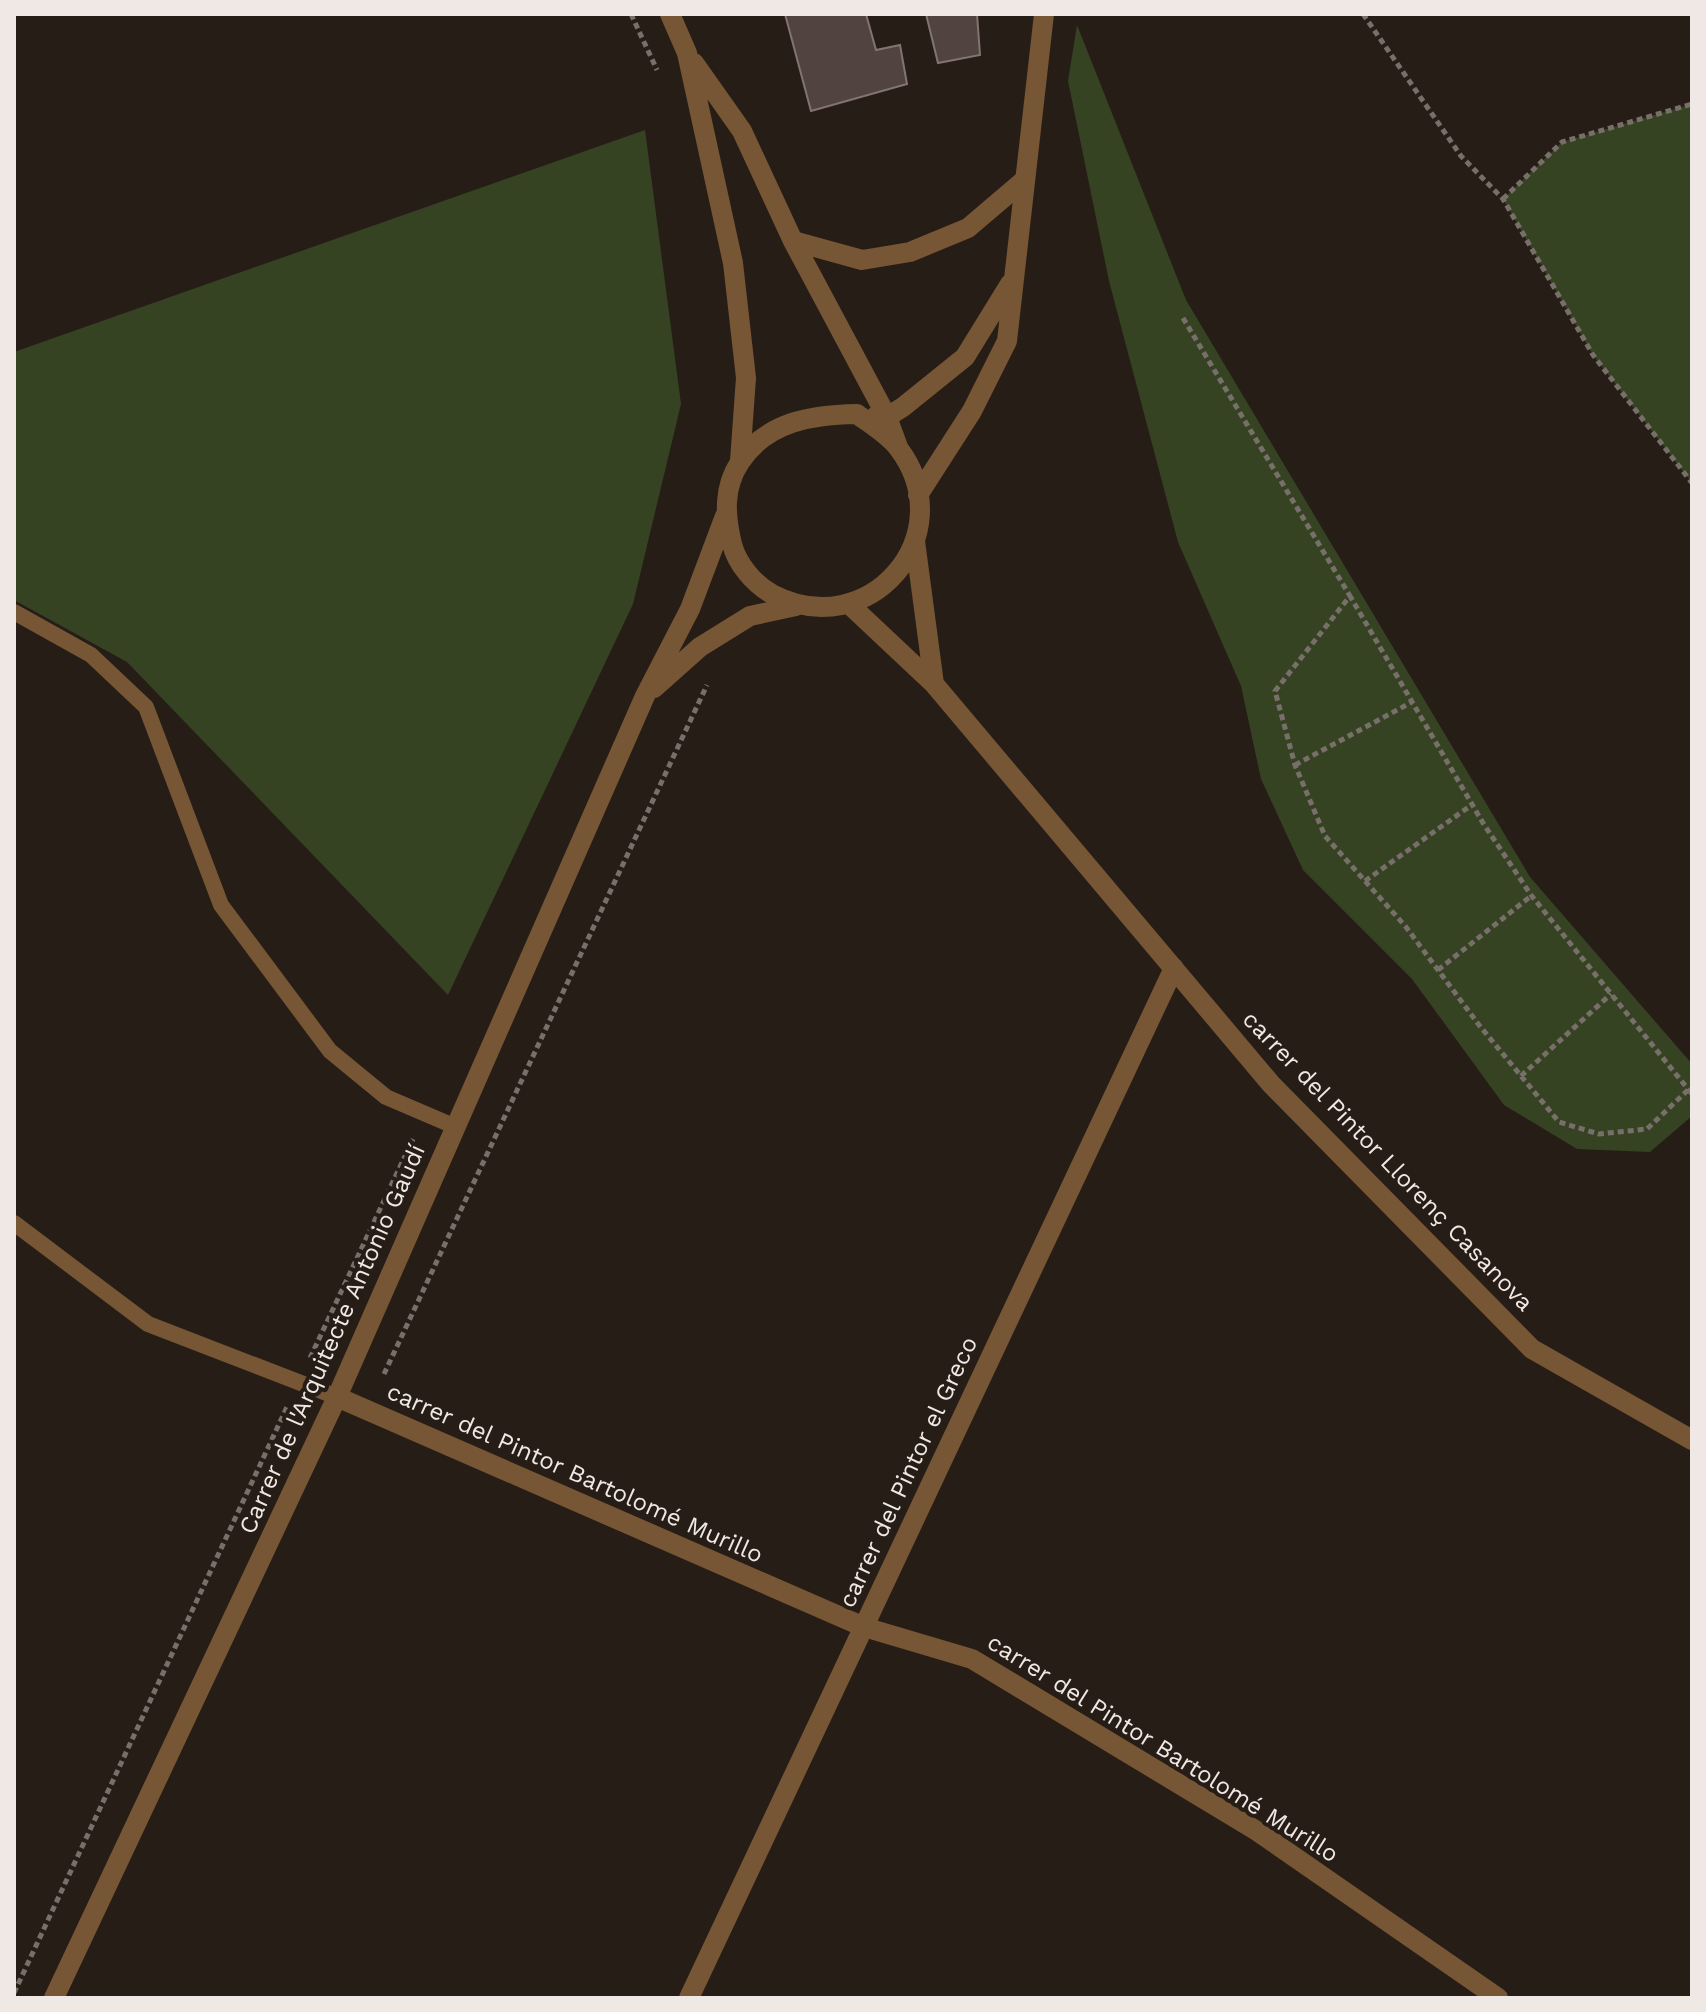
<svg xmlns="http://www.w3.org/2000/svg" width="1706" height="2012" font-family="'Work Sans',sans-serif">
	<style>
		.green { fill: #354323 }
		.building { fill: #514440; stroke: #827470; stroke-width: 2 }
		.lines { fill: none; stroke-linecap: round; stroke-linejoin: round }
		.path { stroke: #786f6a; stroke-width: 5; stroke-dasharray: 6 4; stroke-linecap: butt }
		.service { stroke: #765634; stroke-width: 16 }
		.minor { stroke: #765634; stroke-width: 20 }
		.labels { text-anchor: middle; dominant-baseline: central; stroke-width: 8; stroke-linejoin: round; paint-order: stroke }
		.street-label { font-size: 24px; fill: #f0e8e5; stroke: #271d17 }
	</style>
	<rect width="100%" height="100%" fill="#271d17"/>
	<path class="green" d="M1077,25l109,275 344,577 162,187v52l-42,36 -73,-3 -73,-44 -92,-126 -109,-109 -42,-91 -20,-93 -63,-144 -69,-261 -41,-200z
		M1692,104v379l-99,-128 -90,-156 59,-57z
		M645,130l36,274 -48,200 -185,391 -321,-333 -113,-62v-248z"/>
	<path class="building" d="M785,14h81l10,36 24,-5 7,39 -96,27z
		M926,14h51l3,41 -42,8z"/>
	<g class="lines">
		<path class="path" d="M631,14l26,56
			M1363,14l98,142 42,43 90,156 99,128
			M1503,199l59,-57 130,-38
			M1183,318l167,278
			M1295,765l117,-63
			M1365,881l108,-77
			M1438,970l93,-74
			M1521,1076l90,-82
			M1688,1090l-41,39 -48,5 -40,-12 -80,-97 -73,-98 -81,-91 -30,-71 -20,-74 75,-95 133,227 48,72 161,199
			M310,1358l103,-219
			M384,1374l323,-689
			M14,1993l273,-586"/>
		<path class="service" d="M14,612l77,43 55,52 75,198 109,146 56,46 70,30
			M14,1223l134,101 189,73"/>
		<path class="minor" d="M670,14l17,39 46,210 13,115 -6,83
			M694,63l48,68 51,110 94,176 11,30
			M793,241l69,19 48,-8 58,-24 54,-46
			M857,414c13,10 32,21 42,35 64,86 -30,196 -127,145 -18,-10 -35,-30 -40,-50 -7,-29 -9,-56 8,-82 27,-41 72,-47 117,-48z
			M876,416l11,1 16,-10 62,-50 45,-73
			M918,495l54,-84 35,-70 37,-327
			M915,541l19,143
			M850,605l84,79 337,400 261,265 160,91
			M654,688l46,-41 50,-31 46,-10
			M337,1397l527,230 108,32 285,172 241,167
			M54,1998l283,-601 308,-701 45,-87 35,-93
			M689,1998l485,-1030"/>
	</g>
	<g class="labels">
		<g class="street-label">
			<text transform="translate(1388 1161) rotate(46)">carrer del Pintor Llorenç Casanova</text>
			<text transform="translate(332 1339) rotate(-66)">Carrer de l'Arquitecte Antonio Gaudí</text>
			<text transform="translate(908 1472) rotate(-65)">carrer del Pintor el Greco</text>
			<text transform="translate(575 1473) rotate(24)">carrer del Pintor Bartolomé Murillo</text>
			<text transform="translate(1163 1748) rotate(32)">carrer del Pintor Bartolomé Murillo</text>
		</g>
	</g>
	<rect width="1706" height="2012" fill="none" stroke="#f0e8e5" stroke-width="32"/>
</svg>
